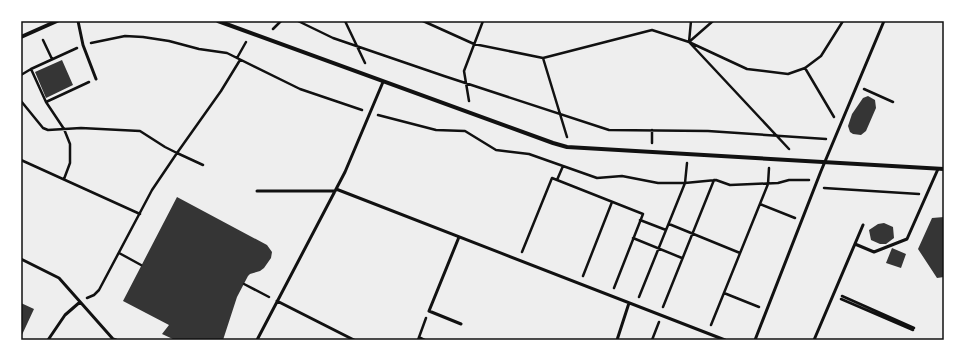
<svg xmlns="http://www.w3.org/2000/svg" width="965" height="361" font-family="'Source Serif 4',serif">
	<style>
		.green { fill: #eee }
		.building { fill: #353535 }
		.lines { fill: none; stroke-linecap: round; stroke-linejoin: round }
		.path { stroke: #111; stroke-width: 2.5 }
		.service { stroke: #111; stroke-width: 3 }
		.minor { stroke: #111; stroke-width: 4 }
		.neatline { fill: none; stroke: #111; stroke-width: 1.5 }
	</style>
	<rect width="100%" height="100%" fill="#fff"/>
	<path class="green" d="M21,21h923v319h-923z"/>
	<path class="building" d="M62,60l11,25 -27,13 -11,-26z
		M868,96l7,4 1,8 -10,23 -5,4 -8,-1 -3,-2 -2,-6 4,-12 11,-16z
		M177,197l90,48 5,7 -1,6 -7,10 -4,3 -10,3 -2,2 -11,21 -14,43h-48l-13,-6 7,-9 -46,-24z
		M944,217v60l-7,1 -19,-29 14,-31z
		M884,223l9,4 1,11 -8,6h-6l-9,-4 -2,-10 9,-6z
		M892,248l14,6 -5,14 -15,-5z
		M21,303l13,6 -13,28z"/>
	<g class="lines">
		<path class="path" d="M298,21l35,17 111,38 165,54 99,1 118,8
			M345,21l20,42
			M423,21l51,23 69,14 109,-28 37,12 100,107
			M273,29l8,-8
			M43,40l9,19
			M689,42l24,-21
			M689,42l2,-21
			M91,43l34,-7 18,1 26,4 30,8 28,4 73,36 62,21
			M691,43l56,26 41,5 17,-6 16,-12 22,-35
			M237,58l9,-16
			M543,58l24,79
			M805,68l29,49
			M21,75l10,-6
			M864,89l29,13
			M21,101l22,27 5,2 33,-2 59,3 25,16 12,6 44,-62 19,-31
			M469,101l-5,-30 19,-50
			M46,102l43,-20
			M378,115l58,15 29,1 31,19 33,4 68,24 25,-2 36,7h27l31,-3 14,5 48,-2 11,-3h20
			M652,143v-13
			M21,160l119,54
			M64,179l6,-16v-19l-6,-15 -18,-27 -15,-33 46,-21
			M557,180l6,-14
			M824,188l95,6
			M760,204l35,14
			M640,220l26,10
			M669,224l71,29
			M633,238l49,20
			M522,252l30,-74 91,36 -29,74
			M119,253l22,12
			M583,276l29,-74
			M244,284l25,13
			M724,293l35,14
			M842,296l72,32
			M639,297l46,-114 2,-20
			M87,298l7,-3 5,-5 53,-100 25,-37 26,12
			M841,299l72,31
			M663,307l51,-127
			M711,325l57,-141 1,-16
			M419,337l6,3
			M418,340l8,-22
			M652,340l7,-18"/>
		<path class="service" d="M78,21l5,24 13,34
			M336,189l389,151
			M257,191h78
			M459,237l-30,74 32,13
			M855,244l19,8 33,-13 31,-70
			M21,259l38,19 54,61 3,1
			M277,301l77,39
			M48,340l17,-25 15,-13
			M257,340l88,-168 38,-90
			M617,340l12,-37
			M755,340l66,-169 63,-150
			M814,340l49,-115"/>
		<path class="minor" d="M218,21l335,122 14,4 377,22
			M21,37l36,-16"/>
	</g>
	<rect width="965" height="361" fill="none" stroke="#ffffff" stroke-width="44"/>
	<rect x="22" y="22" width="921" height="317" class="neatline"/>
</svg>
